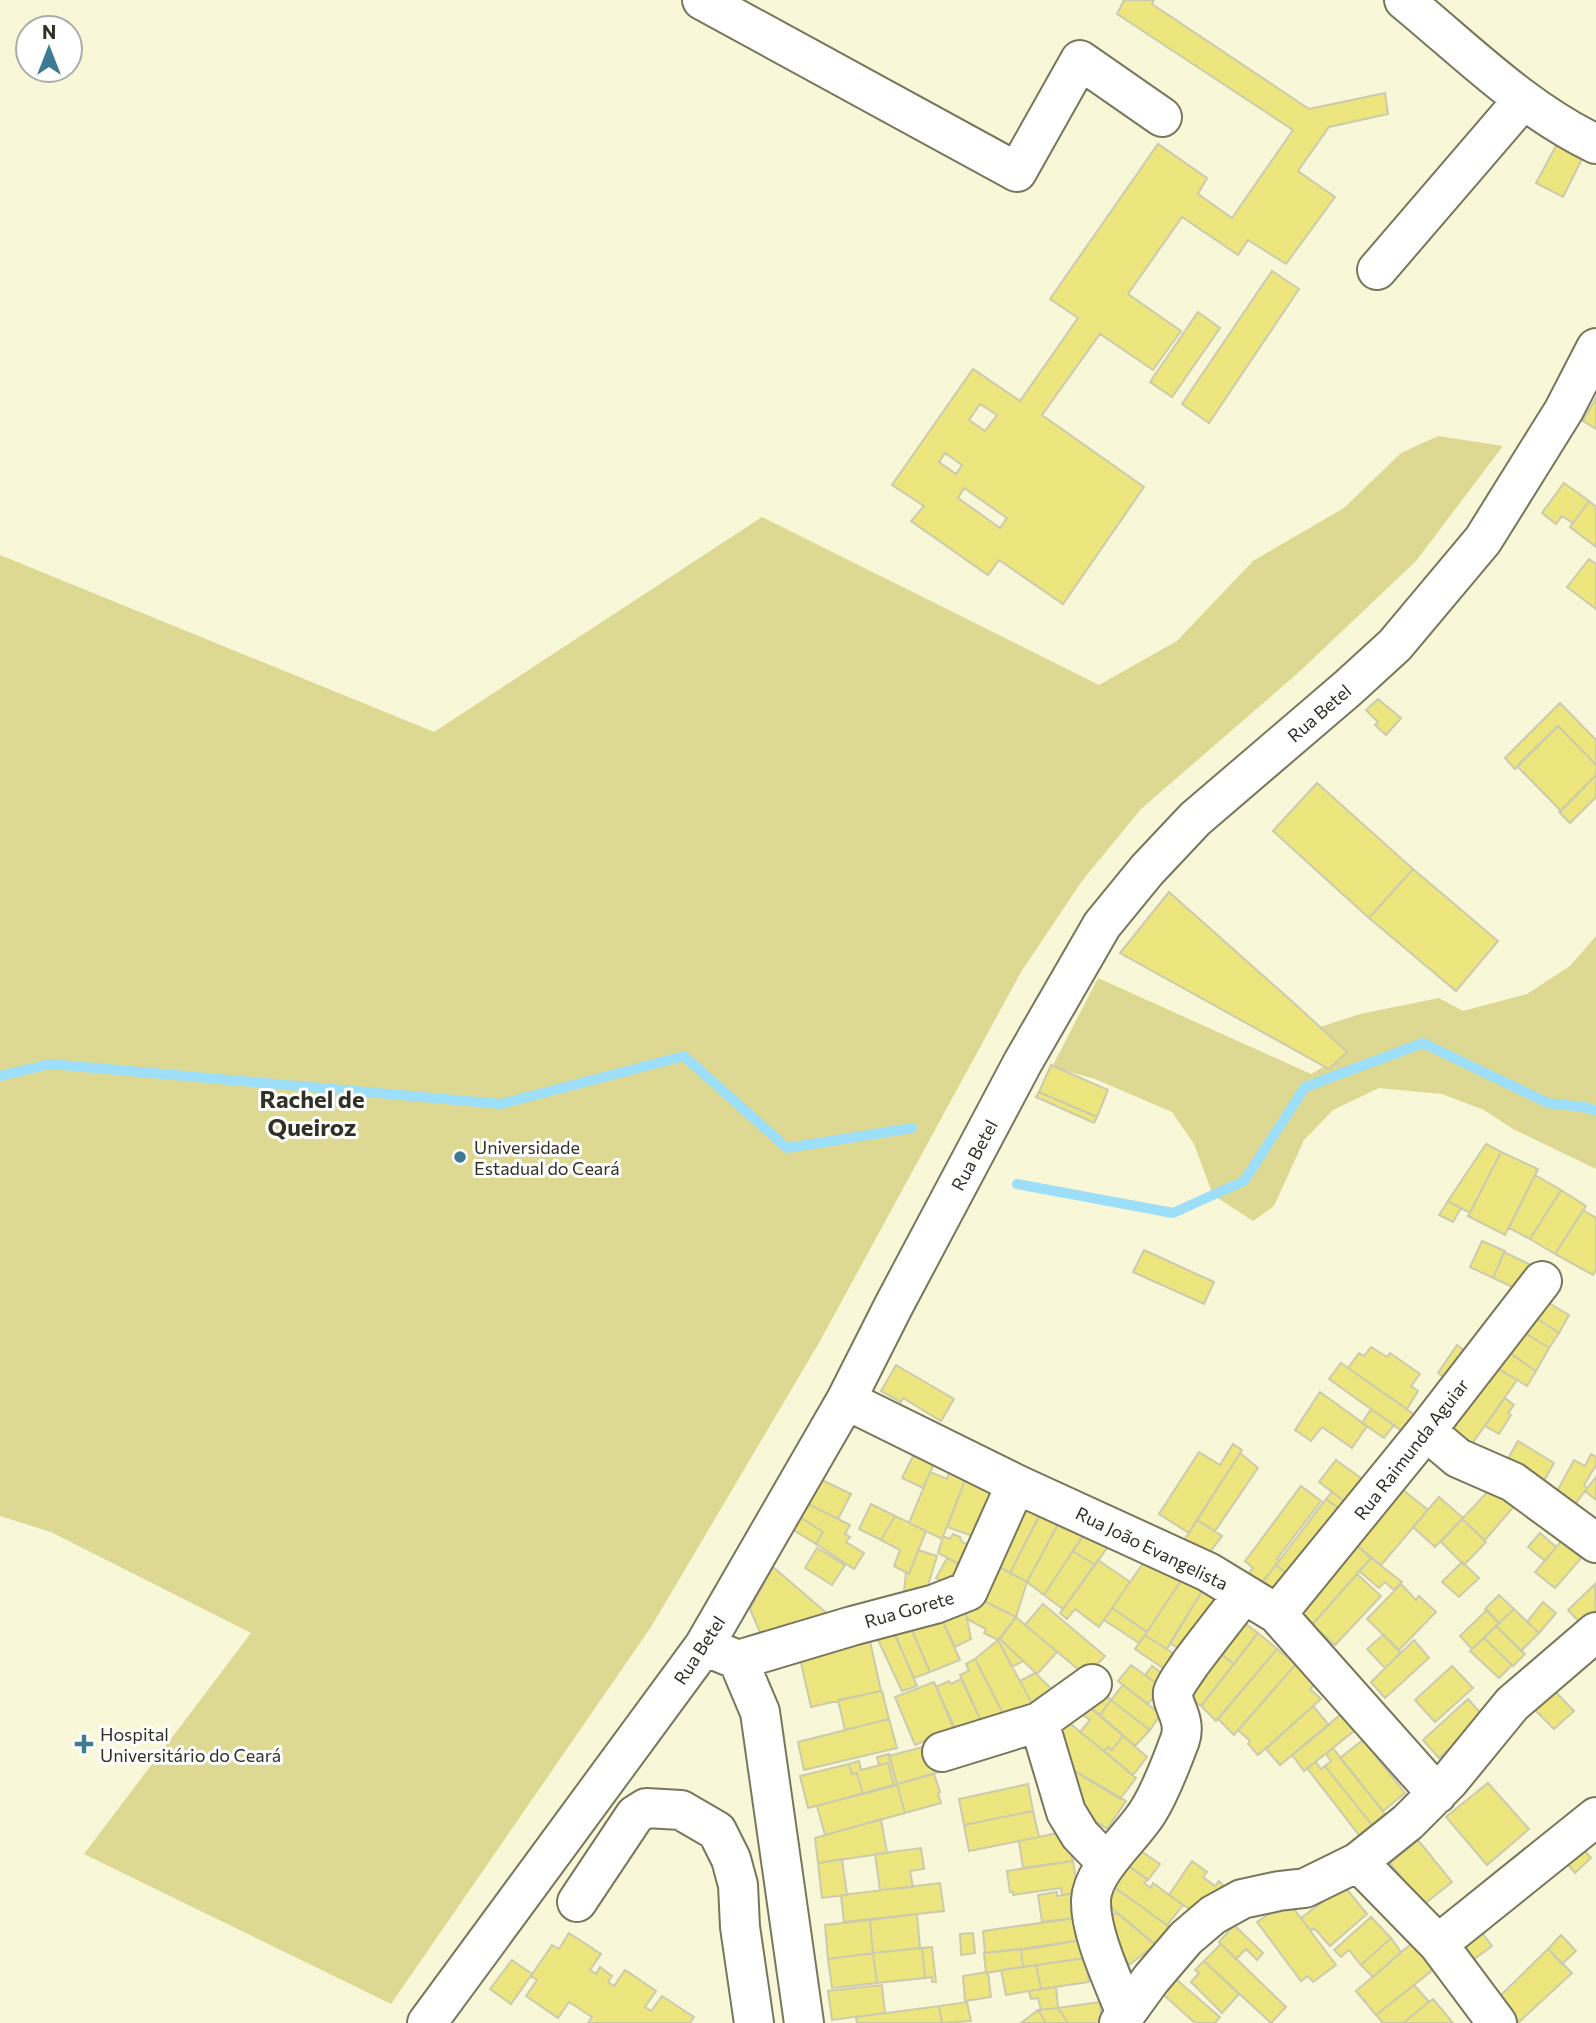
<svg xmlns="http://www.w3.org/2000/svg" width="1596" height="2023" font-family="Commissioner,sans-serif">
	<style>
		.green { fill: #ddd992 }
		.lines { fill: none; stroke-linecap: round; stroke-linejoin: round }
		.stream { stroke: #9ddef9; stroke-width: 10 }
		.building { fill: #ede67f; stroke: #cccbad; stroke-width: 2; fill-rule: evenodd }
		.minor-casing { stroke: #78765b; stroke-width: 42 }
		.minor { stroke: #fff; stroke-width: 38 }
		.poi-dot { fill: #3e7a92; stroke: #fff; stroke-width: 2.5 }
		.labels { text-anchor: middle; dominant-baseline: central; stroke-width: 6; stroke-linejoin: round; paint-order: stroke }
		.street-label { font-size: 18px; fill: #303024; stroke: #fff }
		.poi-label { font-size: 18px; fill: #303024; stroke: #fff; text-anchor: start }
		.district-label { font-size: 24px; font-weight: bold; fill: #303024; stroke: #fff }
	</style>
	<rect width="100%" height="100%" fill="#f8f7d8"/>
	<path class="green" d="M1438,436l65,10 -87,115 -117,111 -158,137 -59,72 -61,91 -201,369 -169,286 -260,377 -307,-150 167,-221 -200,-101 -51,-16v-961l434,177 328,-215 337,168 78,-44 76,-80 91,-53 57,-55z
		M1596,936v233l-83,-40 -29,-19 -42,-16 -63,-6 -46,22 -29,30 -30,66 -21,15 -40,-26 -19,-51 -22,-32 -77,-33 -43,-12 46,-89 213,96 33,-19 -33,-25 49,-16 79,-16 24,13 64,-17 43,-28z"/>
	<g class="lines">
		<path class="stream" d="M0,1076l50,-12 451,40 183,-48 103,92 125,-20
			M1017,1184l156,29 71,-32 61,-94 118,-44 125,60 37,4 11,4"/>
	</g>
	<path class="building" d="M1124,0h30l-2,4 157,105 76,-16 3,21 -59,13 -31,44 37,26 -49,67 -38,-24 -10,15 -56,-38 -54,77 53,37 -28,39 -53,-36 -58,81 102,72 -81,117 -64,-44 -11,15 -77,-54 13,-15 -32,-21 81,-116 47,32 58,-83 -28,-19 108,-155 49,34 -9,16 34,24 61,-88 -176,-116zM980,404l17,11 -12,16 -16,-11zM945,453l17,12 -6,9 -17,-12zM964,488l43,30 -7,10 -42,-30z
		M1558,142l26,13 -21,42 -27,-14z
		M1272,271l27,18 -90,134 -27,-19z
		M1198,312l22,16 -48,69 -22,-15z
		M1596,398v31l-13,-8z
		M1564,483l25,18 -16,22 -11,-7 -6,8 -14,-11z
		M1589,501l7,6v40l-26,-20z
		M1589,559l7,5v45l-29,-22z
		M1378,699l23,19 -15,17 -11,-10 3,-3 -12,-12z
		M1560,703l36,37v25l-38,-39 -43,43 -10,-11z
		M1558,726l38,39v10l-35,36 -44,-45z
		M1596,775v22l-26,26 -11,-11z
		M1317,783l96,86 -44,49 -96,-87z
		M1413,869l85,72 -42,50 -87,-73z
		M1169,892l126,112 52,48 -18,17 -209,-116z
		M1051,1065l57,25 -11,27 -58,-25z
		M1039,1092l58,25 -3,6 -58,-26z
		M1486,1144l15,8 -31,61 -22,-12z
		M1501,1152l37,17 -33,66 -37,-19z
		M1535,1175l26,15 -31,49 -21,-11z
		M1561,1190l25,16 -31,48 -25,-15z
		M1448,1201l13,7 -8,14 -14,-7z
		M1583,1210l13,8v52l-3,5 -38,-21z
		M1482,1241l23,10 -12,27 -23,-11z
		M1144,1250l70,32 -10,22 -71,-32z
		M1504,1252l25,12 -12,25 -24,-11z
		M1537,1296l32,19 -10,18 -32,-21z
		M1527,1312l32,21 -10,15 -32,-20z
		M1517,1328l32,20 -13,23 -32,-22z
		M1457,1345l11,8 -20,27 -10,-7z
		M1499,1346l37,25 -9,15 -39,-24z
		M1371,1347l16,10 3,-4 30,21 -9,12 7,5 -11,18 -59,-41 11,-15 5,3z
		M1341,1363l78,55 -13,16 -77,-55z
		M896,1365l58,34 -13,22 -38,-23 -2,4 -20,-11z
		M1493,1366l24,14 -45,64 -25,-16z
		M1320,1392l47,34 -15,22 -30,-21 -11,14 -16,-11z
		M1505,1398l9,7 -6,8 3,2 -12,19 -14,-8z
		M1371,1409l23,16 -10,13 -22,-15z
		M1518,1441l36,22 -13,23 -36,-22z
		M1233,1444l9,6 -53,83 -30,-19 40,-62 21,13z
		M915,1452l20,10 -12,26 -21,-10z
		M1240,1453l18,15 -43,63 -18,-11z
		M1591,1454l5,3v8l-12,20 3,3 -14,19 -18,-12 19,-35 11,6z
		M1336,1460l33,24 -18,22 -32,-24z
		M950,1470l16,8 -24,61 -33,-16 21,-51 17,7z
		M1596,1477v23l-11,-9z
		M966,1478l38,17 -20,45 -37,-13z
		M822,1480l29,14 -13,25 -30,-15z
		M1301,1486l20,15 -44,58 2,2 -19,24 -13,-10 6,-7 -8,-7z
		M1398,1486l30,24 -47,55 -31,-25z
		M1493,1486l23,18 -31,36 -23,-21z
		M1332,1492l19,14 -6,7 -19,-14z
		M1439,1497l24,21 -28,29 -22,-20z
		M1016,1498l26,13 -32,62 -21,-12z
		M1326,1499l19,14 -51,66 -18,-14z
		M808,1504l42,21 -5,9 5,3 -4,5 18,11 -10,16 -38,-25 7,-12 -23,-15z
		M871,1504l24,12 -14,24 -22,-11z
		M1040,1514l18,10 -31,58 -17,-9z
		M895,1516l31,15 -17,43 -15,-8 6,-16 -19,-10z
		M800,1517l23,15 -7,12 -24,-15z
		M1462,1519l24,23 -22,23 -23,-23z
		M1197,1520l25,16 -15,20 -24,-14z
		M1060,1521l24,13 -40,61 -17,-13z
		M1086,1532l24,12 -15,21 -22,-14z
		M1540,1533l16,14 -11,14 -17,-14z
		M953,1534l7,3 2,5 17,8 -10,19 -31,-16 5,-17 7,3z
		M1350,1540l21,18 -59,67 -20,-18z
		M1562,1540l21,16 -28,32 -20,-16z
		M817,1548l28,17 -13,20 -27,-17z
		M918,1550l19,6 -12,39 -22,6 3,-28 3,1z
		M1073,1551l22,14 -32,44 -19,-14z
		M947,1558l18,9 -11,20 -18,-9z
		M1371,1558l31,24 -8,8 -9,-8 -6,6 -20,-17z
		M1098,1560l32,22 -31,45 -24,-18 -8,10 -7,-6z
		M1144,1562l36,20 -33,50 -35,-24z
		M1462,1562l17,16 -20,19 -17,-15z
		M994,1564l33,18 -11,35 -40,-20z
		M1276,1565l18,14 -15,18 -18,-14z
		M773,1567l64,55 -72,22 -15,-35z
		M1357,1574l24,22 -46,49 -23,-20z
		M1182,1579l20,12 -35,58 -22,-14z
		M1401,1584l15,16 3,-4 17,16 -37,38 -32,-31z
		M1595,1584l1,36 -10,9 -18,-19z
		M1202,1591l20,12 -33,52 -19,-12z
		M1499,1595l15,14 -15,14 -14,-14z
		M976,1597l40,20 -18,23 -14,-7 2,-4 -19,-10 -1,-6z
		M1543,1602l13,11 -17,20 -12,-11z
		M964,1604l7,35 -16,8 -16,-34z
		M1043,1604l62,52 -19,20 -61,-51z
		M1112,1608l35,24 -8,11 -35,-23z
		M1514,1609l25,24 -18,18 -25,-25z
		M1487,1610l12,13 -27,26 -12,-13z
		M939,1613l21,47 -30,12 -21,-49z
		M905,1615l25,57 -16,6 -25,-56z
		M1016,1617l41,35 -20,22 -37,-35z
		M1236,1617l22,16 -24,31 -21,-16z
		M889,1620l28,66 -15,5 -30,-64z
		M1496,1626l29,28 -12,12 -29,-28z
		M868,1632l13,59 -70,16 -13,-57z
		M1258,1633l19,16 -61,72 -15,-15z
		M1145,1635l40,26 -9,16 -41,-28z
		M1383,1635l18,18 -16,15 -18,-19z
		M1484,1638l28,27 -13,13 -29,-27z
		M1000,1639l23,22 -11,6 -14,-27z
		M998,1640l38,71 -28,12 -33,-64z
		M1414,1640l15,18 -44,40 -14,-16z
		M1213,1648l21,16 -33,42 -21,-17z
		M1277,1649l19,15 -62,71 -16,-16z
		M975,1659l33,64 -22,9 -26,-57 9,-4 -3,-7z
		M1296,1664l20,19 -6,6 11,10 -63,56 -10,-11 2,-3 -12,-11z
		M1131,1665l30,22 -13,17 -30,-23z
		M1152,1666l18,13 -8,9 -17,-13z
		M1452,1666l21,22 -38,34 -20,-22z
		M1035,1673l25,24 -24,14 -16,-30z
		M961,1679l21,44 -25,13 -21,-49 13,-6 2,3z
		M934,1682l21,47 -40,16 -20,-48z
		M1548,1684l26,27 -20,18 -26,-26z
		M1123,1685l36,28 -1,5 -8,12 -39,-30z
		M1100,1690l11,10 -11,15 -14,-11z
		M882,1691l7,28 -44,11 -7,-30z
		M1468,1699l16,18 -45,41 -16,-18z
		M1111,1700l39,30 -15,16 -35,-31z
		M1086,1704l37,32 -11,14 -4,-3 -4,4 -24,-19 10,-12 -11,-8z
		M1313,1706l16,19 -49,40 -14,-16z
		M1340,1715l14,16 -50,40 -12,-16z
		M889,1719l8,29 -93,22 -6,-28z
		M1066,1720l70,58 -16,21 -62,-38 -7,-20z
		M1123,1736l24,21 -14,18 -29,-24 4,-4 4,3z
		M1363,1740l42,53 -22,18 -43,-53z
		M930,1745l9,27 -42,12 -8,-28z
		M1333,1748l52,66 -13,11 -47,-59 6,-5 -5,-7z
		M889,1754l8,30 -3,2 -6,-23 -9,2 -2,-8z
		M859,1761l2,9 27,-7 6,23 -31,8 -6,-21 -5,1 -3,-10z
		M1316,1762l5,7 4,-3 47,59 -13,10 -52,-67z
		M849,1764l3,10 5,-1 6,21 -55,14 -8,-32z
		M1075,1771l51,30 -19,28 -25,-18 -16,-28z
		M934,1774l6,18 -2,1 3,10 -36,10 -8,-29z
		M1488,1783l41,46 -42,36 -41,-48z
		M897,1784l8,29 -80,22 -8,-29z
		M1028,1784l5,27 -69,14 -5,-26z
		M1033,1811l6,26 -70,14 -5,-26z
		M881,1819l6,34 -69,10 -3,-25z
		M1067,1831l6,30 -50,7 -4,-27z
		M1572,1836l19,22 -16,15 -19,-23z
		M1418,1840l34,42 -29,23 -33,-42z
		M1135,1847l25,17 -12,16 -24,-17z
		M921,1848l3,21 -14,2 3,16 -33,3 -5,-36z
		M842,1859l5,36 -25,3 -4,-35z
		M1119,1859l28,20 -3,4 7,5 2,-5 30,22 -16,20 -63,-45z
		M1073,1861l5,31 -16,3 -1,-7 -48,7v-3h-3l-3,-21z
		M1192,1861l15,11 -4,5 12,9 4,-5 4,4 -24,27 -4,-4h-7l-19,-13z
		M940,1883l4,28 -100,11 -3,-27z
		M1110,1884l62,45 -15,17 -54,-45z
		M1344,1886l23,28 -37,32 -16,-18 -3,3 -10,-13z
		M1057,1892v4l22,-4 4,25 -41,5 -4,-27z
		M1288,1901l48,64 -23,17 -5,-6 -7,5 -44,-59z
		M1116,1912l39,33 -26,20 -23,-43z
		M917,1914l3,34 -47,5 -3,-33z
		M1083,1917l5,22 -53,9 -50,5 -2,-22z
		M1371,1917l20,21 -30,27 -12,-15 -8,7 -7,-7z
		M870,1920l3,33 -45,6 -3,-34z
		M1234,1925l29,28 -6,7 -11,-11 -10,10 -17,-17z
		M1476,1925l16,21 -22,16 -16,-21z
		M569,1933l32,21 -11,16 6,4 4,-7 12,9 -4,6 6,4 11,-16 31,21 -11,16 6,4 11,-15 32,21 -4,6h-102l4,-6 -23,-15 -11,16 -32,-22 11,-16 -6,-4 21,-31 7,4z
		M973,1933l2,20 -14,2 -1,-21z
		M1561,1935l15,16 -14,13 -14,-15z
		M1391,1938l10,14 -28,25 -12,-12z
		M1418,1938l21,27 -63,50 -20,-24z
		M1088,1939l-3,19 -62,9 -2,-18z
		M1221,1944l65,63 -15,16 -67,-62z
		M932,1947l4,35h-4v-5l-7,1 -3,-30z
		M922,1948l3,30 -48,5 -4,-30z
		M1021,1949l2,18 -37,6 -2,-20z
		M1548,1949l24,24 -53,49 -21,-24z
		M873,1953l4,30 -45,5 -4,-29z
		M1085,1958l4,24 -48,7 -5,-24z
		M512,1960l20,14 -21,30 -21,-15z
		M1204,1961l35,33 -17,19 -31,-31 8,-9 -4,-3z
		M1036,1965l5,24 -35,6 -5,-25z
		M988,1972l3,25 -26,4 -2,-25z
		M1170,1974l50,43 -5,6h-20l-38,-34z
		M882,1985l3,28 -53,7 -4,-29z
		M1414,1985l15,17 -26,21h-20l-7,-8z
		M1056,1987l2,21 -17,2 -3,-12 -7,1 -2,-8z
		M1433,1999l20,24h-50l26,-21z
		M967,2002l4,19 -29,2 -3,-17z
		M1100,2002l2,21h-34l-10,-15z
		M939,2006l3,17h-85l-1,-6z
		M1058,2008l10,15h-22l-8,-13z
		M1038,2010l8,13h-25z"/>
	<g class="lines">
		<defs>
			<path id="minor" d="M702,0l315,172 63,-112 82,57
				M1404,0c62,51 119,109 192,144
				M1377,270l146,-170
				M846,1400l170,84 192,88 69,42 160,180
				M1426,1431l32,27 55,24 83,61
				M1277,1614l149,-183 116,-150
				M704,1646l34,14 22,52 44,311
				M738,1660l114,-34 83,-22 33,-13 48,-107
				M1039,1722l27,90 14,23 27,28
				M942,1752l97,-30 53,-38
				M1358,1862l80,82 59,79
				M577,1902l58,-87 11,-7 35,2 36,21 14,28 7,26 2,42 14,96
				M1438,1944l158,-127
				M1126,2014c-12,-32 -36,-80 -35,-114 1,-31 43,-64 58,-90 13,-21 22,-47 31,-70 7,-21 -9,-35 -7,-48 3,-9 12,-20 17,-28 18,-24 36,-47 54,-70
				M427,2023l277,-377 142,-246 48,-95 129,-243 79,-137 45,-55 48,-51 153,-131 47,-43 88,-105 81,-130 32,-62
				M1119,2023l32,-44 35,-41 27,-23 29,-16 37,-8 26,-3 53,-26 50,-40 41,-41 63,-77 84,-72"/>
		</defs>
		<use href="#minor" class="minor-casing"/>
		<use href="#minor" class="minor"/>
	</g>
	<g class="poi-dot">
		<circle cx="460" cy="1157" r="7"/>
		<path d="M80.5 1733.5h7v7h7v7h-7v7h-7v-7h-7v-7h7z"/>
	</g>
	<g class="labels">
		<g class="street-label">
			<text transform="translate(1319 713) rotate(-41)">Rua Betel</text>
			<text transform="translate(974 1155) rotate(-62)">Rua Betel</text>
			<text transform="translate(1411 1449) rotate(-52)">Rua Raimunda Aguiar</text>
			<text transform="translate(1152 1548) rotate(26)">Rua João Evangelista</text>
			<text transform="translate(909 1609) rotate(-16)">Rua Gorete</text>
			<text transform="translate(699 1650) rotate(-57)">Rua Betel</text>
		</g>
		<g class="poi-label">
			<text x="474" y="1147">Universidade<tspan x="474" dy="21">Estadual do Ceará</tspan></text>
			<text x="100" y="1734">Hospital<tspan x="100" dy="21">Universitário do Ceará</tspan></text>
		</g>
		<g class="district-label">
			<text x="312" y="1098">Rachel de<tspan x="312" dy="28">Queiroz</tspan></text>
		</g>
	</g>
	<g transform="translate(49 49)"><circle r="33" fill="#ffffff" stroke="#acaca7" stroke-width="2"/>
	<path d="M0-5L12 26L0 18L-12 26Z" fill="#3e7a92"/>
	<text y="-10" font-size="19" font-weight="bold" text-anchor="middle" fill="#303024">N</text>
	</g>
</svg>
